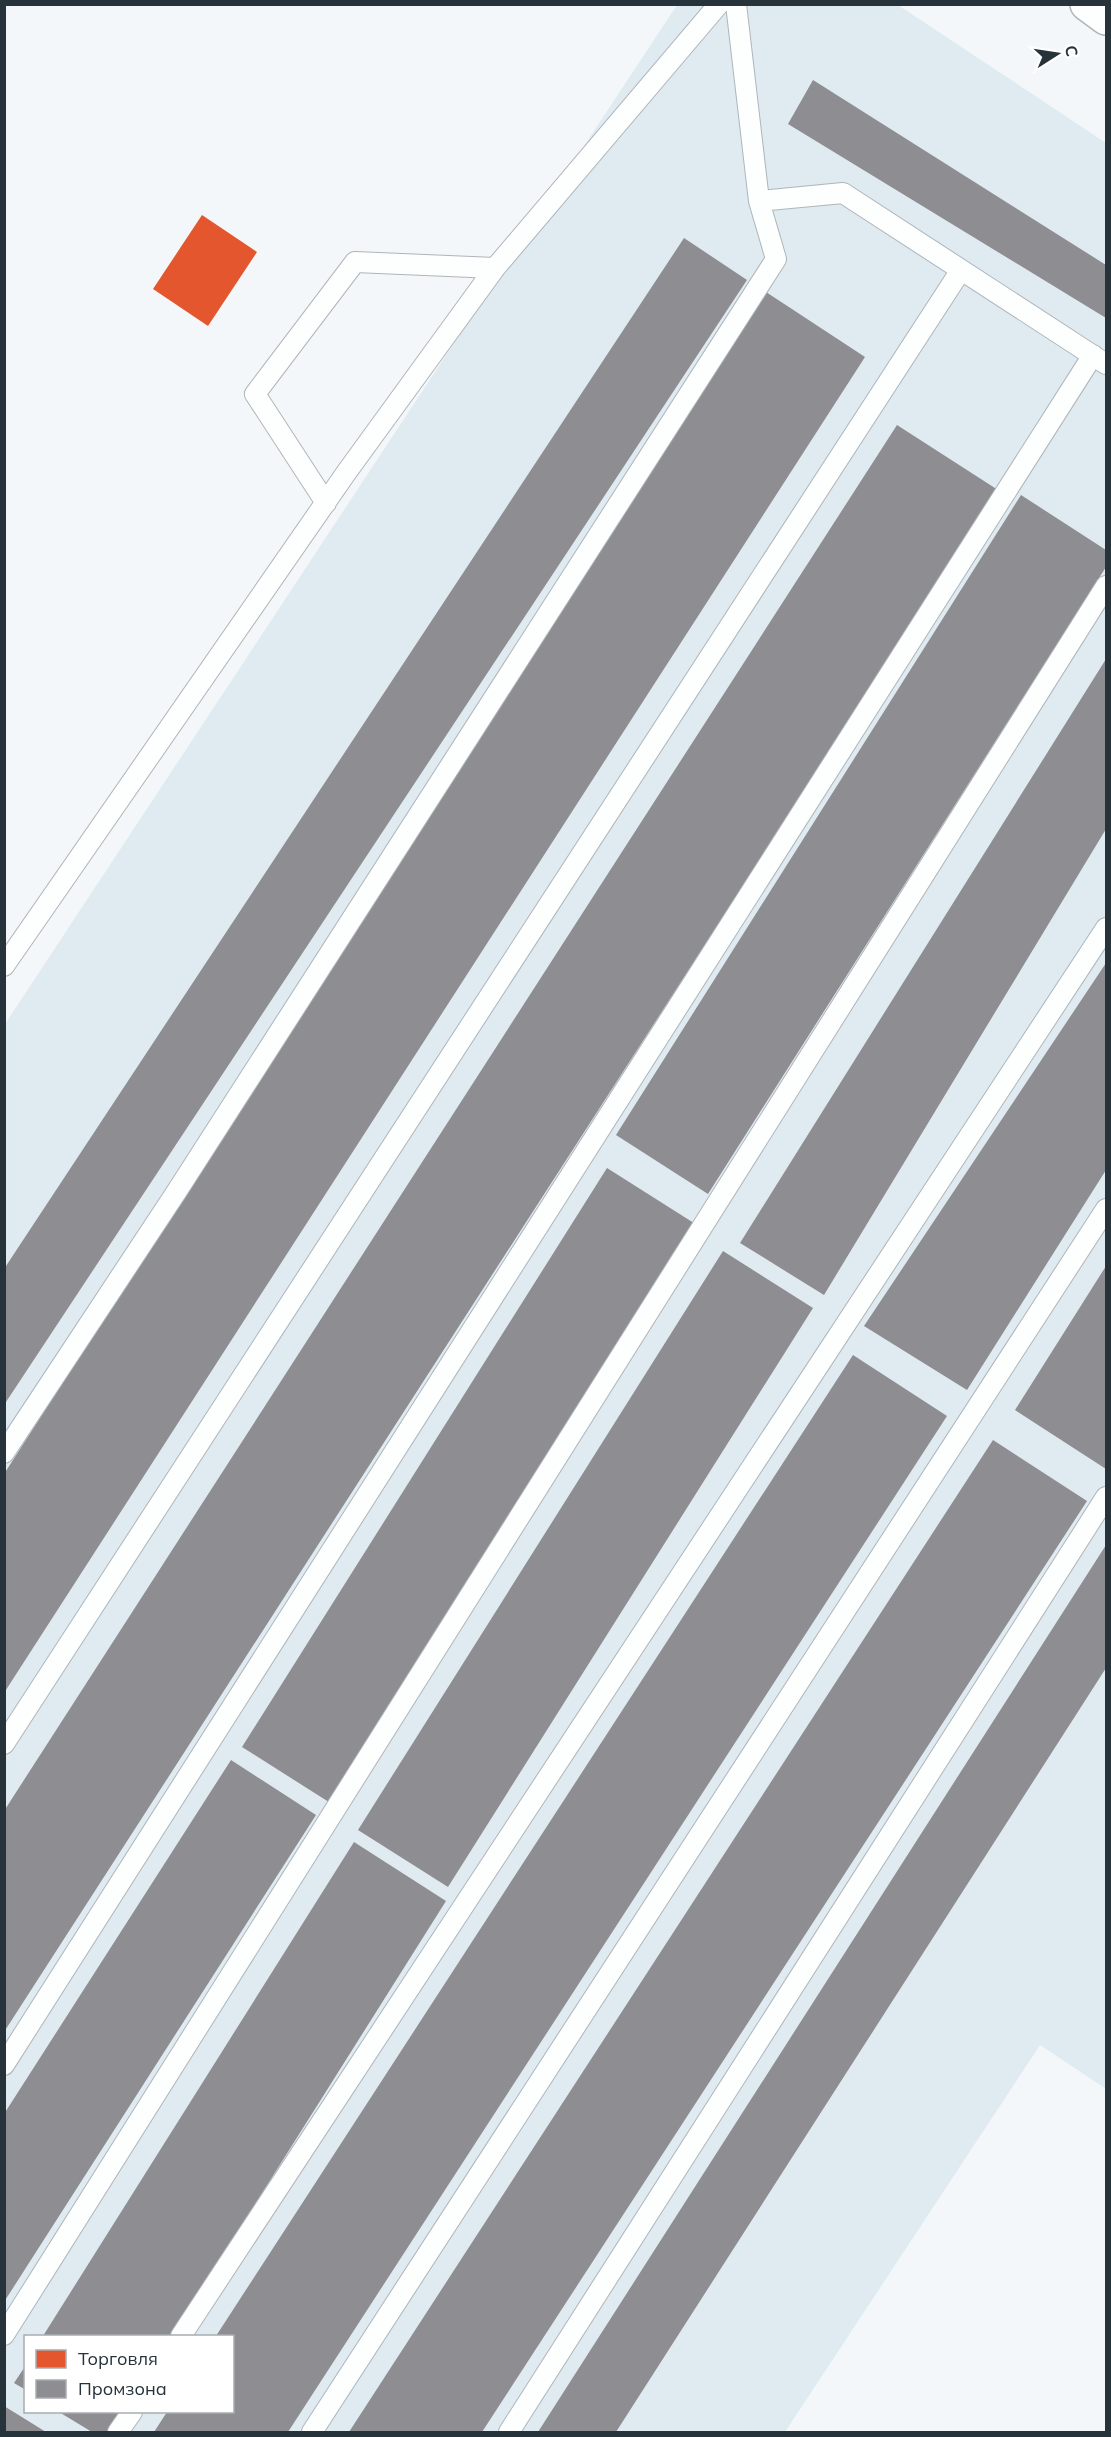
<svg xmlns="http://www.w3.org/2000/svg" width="1111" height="2437" font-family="Mulish,sans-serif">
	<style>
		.built { fill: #e0eaf1; fill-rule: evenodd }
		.shops { fill: #e4572e }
		.industry { fill: #8d8d92 }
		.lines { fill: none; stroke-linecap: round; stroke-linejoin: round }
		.lane-casing { stroke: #aeb5ba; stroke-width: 22 }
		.secondary-casing { stroke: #aeb5ba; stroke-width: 36 }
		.lane { stroke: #fdfefe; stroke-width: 20 }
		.secondary { stroke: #fdfefe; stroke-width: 33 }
	</style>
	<rect width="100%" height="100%" fill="#f4f7f9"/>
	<path class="built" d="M677,5h221l208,138v1946l-66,-44 -255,387h-780v-1408zM26,2336h206v76h-206z"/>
	<path class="shops" d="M202,215l55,37 -49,74 -55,-37z"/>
	<path class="industry" d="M813,80l293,185v53l-318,-194z
		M684,238l63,42 -743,1125v-136z
		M766,292l99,65 -861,1336v-219z
		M897,425l101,65 -994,1542v-221z
		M1021,495l85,55v17l-398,627 -92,-59z
		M1106,659v170l-282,466 -84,-52z
		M1106,963v207l-139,220 -103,-64z
		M607,1168l90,57 -365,579 -90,-57z
		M723,1251l90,57 -365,579 -90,-57z
		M1106,1266v203l-91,-59z
		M853,1355l94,61 -659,1016h-134l13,-20h65v-76h-16z
		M993,1440l94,61 -605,931h-133z
		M1106,1545v123l-490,764h-78z
		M231,1760l85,55 -312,487v-188z
		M354,1842l92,59 -274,435h-129z
		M26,2365v25l-12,-7z
		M4,2406l42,26h-42z
		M59,2412h65l-13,20h-19z"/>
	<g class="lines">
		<defs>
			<path id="lane" d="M759,201l84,-8 263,171
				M326,503l-71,-109 100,-132 140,6
				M4,966l342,-493 149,-205 224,-264
				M4,1453l173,-262 599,-932 -17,-58 -23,-197
				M4,1744l957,-1474
				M4,2065l1089,-1710
				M4,2335l1102,-1749
				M181,2336l925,-1408
				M118,2432l14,-20
				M312,2432l794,-1223
				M509,2432l597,-935"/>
			<path id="secondary" d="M1087,4l19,14"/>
		</defs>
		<use href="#lane" class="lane-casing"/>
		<use href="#secondary" class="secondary-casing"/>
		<use href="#lane" class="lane"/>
		<use href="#secondary" class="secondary"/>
	</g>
	<rect width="1111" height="2437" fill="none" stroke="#26333b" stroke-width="12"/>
	<rect x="24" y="2335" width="210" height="78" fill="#ffffff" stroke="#a8adb1" stroke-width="1.5"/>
	<rect x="36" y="2350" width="30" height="18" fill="#e4572e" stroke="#a8adb1" stroke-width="1.5"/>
	<text x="78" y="2365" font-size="18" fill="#26333b">Торговля</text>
	<rect x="36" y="2380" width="30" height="18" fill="#8d8d92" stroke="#a8adb1" stroke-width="1.5"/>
	<text x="78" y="2395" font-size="18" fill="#26333b">Промзона</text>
	<g transform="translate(1057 54) rotate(78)" stroke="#ffffff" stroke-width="4.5" paint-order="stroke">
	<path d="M0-4.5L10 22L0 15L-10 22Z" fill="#26333b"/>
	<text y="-9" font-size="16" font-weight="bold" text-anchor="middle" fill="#26333b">С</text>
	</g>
</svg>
